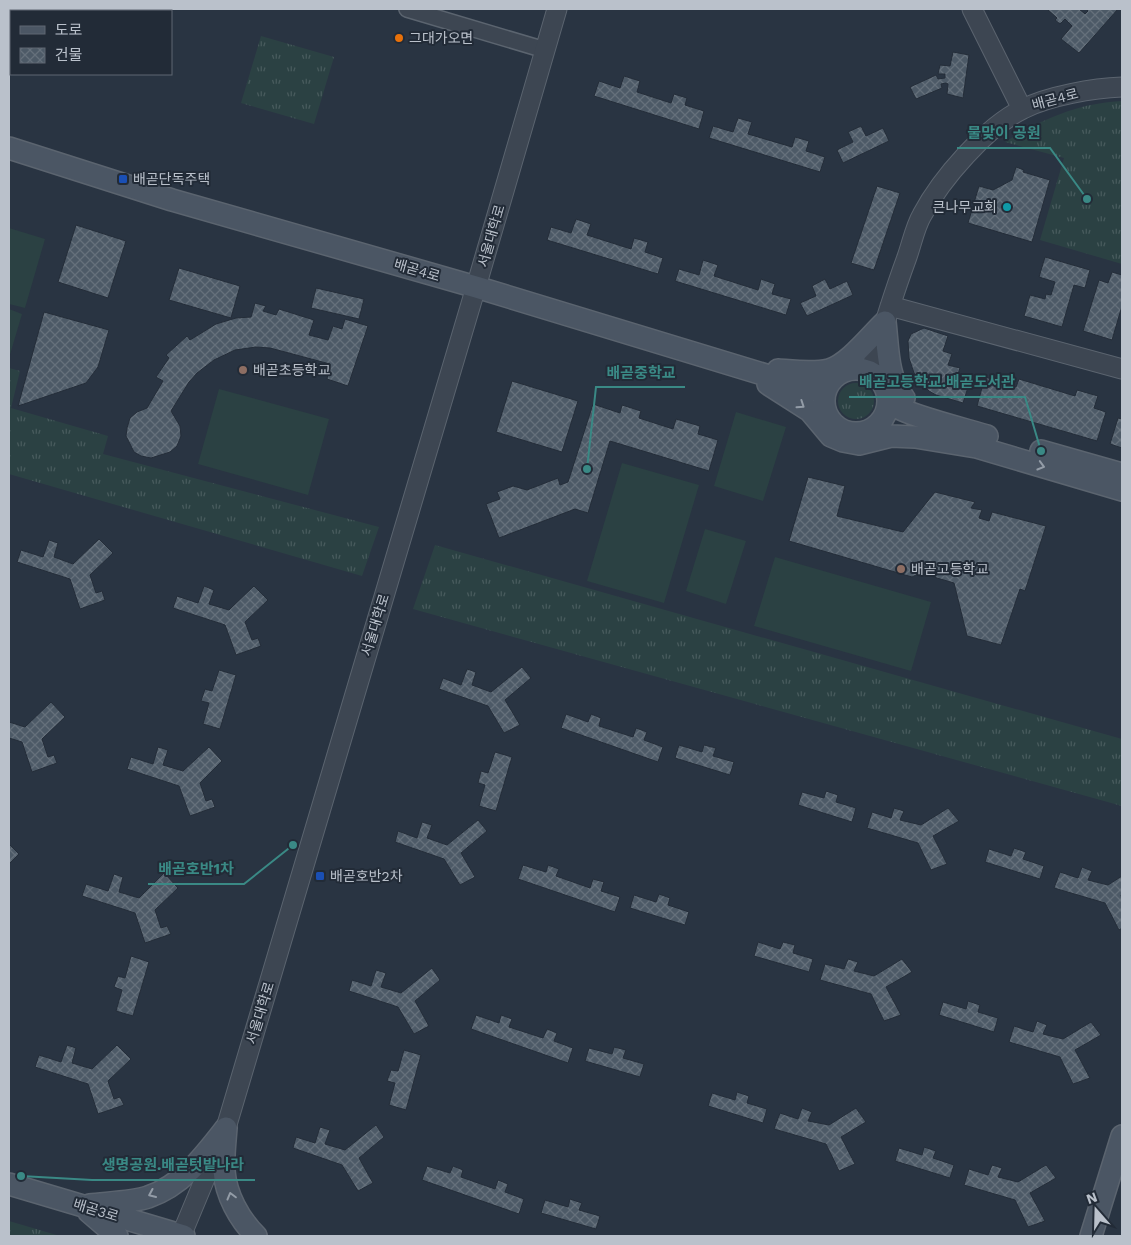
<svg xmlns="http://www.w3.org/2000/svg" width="1131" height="1245" font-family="'Work Sans','Noto Sans KR',sans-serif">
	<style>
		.grass { fill: url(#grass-tufts) }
		.pitch { fill: #2b4143 }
		.building { fill: url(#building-cross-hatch); stroke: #242d39 }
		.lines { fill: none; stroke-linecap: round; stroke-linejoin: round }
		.minor-casing { stroke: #5b646f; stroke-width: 18 }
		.tertiary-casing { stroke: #5b646f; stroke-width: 21 }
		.secondary-casing { stroke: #5b646f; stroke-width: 24 }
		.minor { stroke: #3d4652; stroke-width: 15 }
		.tertiary { stroke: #3d4652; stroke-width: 19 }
		.secondary { stroke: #4b5664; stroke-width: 21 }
		.oneway { stroke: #939ca7 }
		.food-dot { fill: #e8710a; stroke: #222b37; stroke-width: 2 }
		.transit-dot { fill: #1a4fb4; stroke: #222b37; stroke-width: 2 }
		.culture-dot { fill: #0f9aa8; stroke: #222b37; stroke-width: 2 }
		.education-dot { fill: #8d6e63; stroke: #222b37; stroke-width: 2 }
		.labels { text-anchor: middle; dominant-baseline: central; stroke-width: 4; stroke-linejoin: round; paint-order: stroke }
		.poi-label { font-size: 14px; fill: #bac1cb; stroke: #222b37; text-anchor: start }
		.street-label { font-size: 14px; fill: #bac1cb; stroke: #222b37 }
		.leader { fill: none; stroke: #3a8985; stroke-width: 2 }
		.callout-dot { fill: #3a8985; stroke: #222b37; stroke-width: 2 }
		.callout-label { font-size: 15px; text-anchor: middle; font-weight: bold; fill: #3a8985; stroke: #222b37; stroke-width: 4; stroke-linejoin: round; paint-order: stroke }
	</style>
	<defs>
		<pattern id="grass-tufts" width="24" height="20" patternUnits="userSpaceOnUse" patternTransform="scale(1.25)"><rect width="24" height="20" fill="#2b4143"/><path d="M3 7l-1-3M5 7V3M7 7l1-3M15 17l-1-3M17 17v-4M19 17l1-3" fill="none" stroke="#485b5d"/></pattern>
		<pattern id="building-cross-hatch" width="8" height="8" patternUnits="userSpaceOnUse" patternTransform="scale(1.25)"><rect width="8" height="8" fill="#4d5a67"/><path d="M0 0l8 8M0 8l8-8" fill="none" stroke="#65707b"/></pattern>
	</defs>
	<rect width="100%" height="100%" fill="#293442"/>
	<path class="grass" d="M261,36l73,21 -20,67 -73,-21z
		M1122,101v163l-82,-24 24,-82 -59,-16c37,-23 74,-39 117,-41z
		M9,368l11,3 -9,37 97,28 -5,18 276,73 -17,49 -353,-102z
		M838 401a18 18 0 1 1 36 0a18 18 0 1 1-36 0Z
		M435,545l687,194v67l-709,-197z
		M9,1221l51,15h-51z"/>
	<path class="pitch" d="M9,228l36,11 -20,69 -16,-4z
		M9,309l13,5 -13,44z
		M219,389l110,30 -21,76 -110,-31z
		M736,412l50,15 -23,74 -49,-15z
		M622,463l77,22 -35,118 -77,-22z
		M705,529l41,12 -20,63 -40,-13z
		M775,557l156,45 -20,69 -157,-45z"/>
	<path class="building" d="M1047,9h32l6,5 3,-3 -2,-2h32l-39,44 -18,-14 11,-13 -7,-7 -5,5 -5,-4 2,-2z
		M953,52l16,3 -6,43 -16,-4 1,-10 -2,-1 -5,1 1,4 -26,11 -6,-12 26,-12 2,4 7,-1v-4h-7l2,-9 10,1z
		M624,76l16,5 -3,11 34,11 3,-9 13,4 -2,7 19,6 -5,18 -105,-33 5,-15 21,7z
		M738,118l14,4 -4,12 44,13 3,-10 14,4 -3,10 19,6 -5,15 -111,-34 4,-12 20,6z
		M861,126l5,10 17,-8 6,13 -46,22 -6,-13 16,-8 -5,-10z
		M1016,167l8,3 -1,2 27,8 -18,62 -64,-19 11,-37 14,4 19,-10z
		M877,186l23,7 -26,77 -23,-7z
		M576,219l15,5 -4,11 44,14 3,-11 14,4 -3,10 18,6 -5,16 -111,-34 4,-13 20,6z
		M76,225l50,16 -18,57 -50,-16z
		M1045,257l45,13 -5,18 -11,-3 -12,42 -38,-11 6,-21 15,4 1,-5 5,1 4,-13 -16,-5z
		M703,260l15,5 -4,11 44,14 3,-11 14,5 -3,10 19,5 -5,16 -111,-34 4,-12 20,6z
		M179,268l61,18 -9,32 -62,-18z
		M1112,272l10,3v31l-10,34 -29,-9 16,-51 9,3z
		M825,279l5,10 17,-8 6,14 -46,21 -7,-13 16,-7 -4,-10z
		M316,288l48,11 -5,20 -48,-11z
		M255,303l11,3 -3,5 13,4 3,-6 35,11 -5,15 19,5 5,-14 9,3 3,-10 23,7 -20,60 -21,-7 3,-15 -60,-16 -14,-1 -21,3 -21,10 -17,13 -8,9 -18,29 9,15 1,10 -4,10 -7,6 -19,6 -10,-2 -7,-4 -8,-16 1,-8 3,-10 7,-6 10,-4 16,-27 -7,-4 13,-19 -3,-3 21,-19 3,4 26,-16 20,-6 15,-1z
		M44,312l65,18 -11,37 -12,16 -68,23z
		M924,328l24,8 -5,15 9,3 -4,11 12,3 -3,9 13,4 -7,22 -27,-8 -7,-4 -10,-10 -5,-8 -5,-15 -1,-17 3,-7z
		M985,377l31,10 3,-8 56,17 2,-6 21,6 -4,12 12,4 -9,29 -120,-35z
		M512,381l66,20 -16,51 -66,-20z
		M593,404l27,9 2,-8 19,6 -2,7 34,11 3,-10 24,7 -2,8 20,6 -9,31 -99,-30 -22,72 -13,-4 -76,29 -13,-34 14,-5 -3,-7 16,-6 14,4 31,-12 2,7 8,-3z
		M1118,418l4,1v29l-12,-4z
		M808,477l37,9 -8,30 66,16 32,-40 40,10 -4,6 11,2 -3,8 10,3 3,-9 54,14 -21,65 -5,-2 -19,56 -34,-9 -13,-53 -34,-10 -8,4 -123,-36z
		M99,539l14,14 -23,22 6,18 6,-2 3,9 -25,9 -10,-30 -53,-17 4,-12 22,7 6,-17 9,3 -4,14 19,7z
		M204,586l10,4 -5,14 20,6 25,-24 14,14 -23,22 7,18 6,-2 3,8 -25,9 -11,-30 -52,-17 4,-12 21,7z
		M522,667l9,11 -26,22 15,25 -16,8 -16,-27 -49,-17 4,-11 18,7 6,-16 9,3 -4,13 19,7z
		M219,670l17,5 -16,54 -17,-5 6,-21 -8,-2 4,-12 7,2z
		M51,702l14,15 -23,22 6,18 6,-2 3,8 -25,9 -10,-30 -13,-4v-16l16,5z
		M566,714l22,8 3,-8 10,4 -2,8 34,11 3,-9 11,4 -3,8 19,7 -5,15 -97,-34z
		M679,745l23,7 2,-7 12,3 -3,8 21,6 -4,13 -55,-17z
		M158,747l10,3 -5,15 20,6 26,-24 13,14 -22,22 6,18 6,-2 3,8 -25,9 -11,-30 -52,-17 4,-12 22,7z
		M495,752l17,5 -16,54 -17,-5 6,-21 -7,-2 3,-12 7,2z
		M826,791l12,4 -2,7 20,6 -4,14 -54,-17 4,-13 22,6z
		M894,808l10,3 -4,9 21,5 27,-17 11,13 -26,15 14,28 -16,6 -13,-27 -51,-15 5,-16 19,6z
		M478,820l9,11 -26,22 14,24 -15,8 -16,-26 -49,-17 3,-11 19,7 5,-16 10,3 -5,13 20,7z
		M9,844l10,10 -10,10z
		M1014,848l12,4 -3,7 21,7 -4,13 -55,-17 4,-13 22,7z
		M523,865l23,7 2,-7 11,4 -3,7 34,12 3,-9 11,3 -3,9 19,6 -5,15 -97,-33z
		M1082,867l10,4 -4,9 20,5 14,-9v19h-1l1,4v29l-3,2 -14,-27 -51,-15 6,-16 18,6z
		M164,873l14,15 -23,22 6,18 6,-2 4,8 -26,9 -10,-30 -53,-17 4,-12 22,7 6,-17 9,3 -4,15 20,6z
		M659,894l11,4 -2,7 21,7 -4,13 -55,-17 4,-13 22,7z
		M758,942l22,7 3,-7 12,3 -2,8 20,6 -4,13 -55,-16z
		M131,956l18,6 -16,54 -17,-5 6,-21 -8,-3 4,-11 7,2z
		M848,959l10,3 -4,9 20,5 28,-17 10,13 -26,15 15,28 -17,6 -13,-27 -51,-14 5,-16 19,5z
		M432,968l8,12 -25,21 14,25 -15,8 -16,-27 -49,-16 3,-11 19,6 5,-16 10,3 -5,14 20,6z
		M968,1001l12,4 -2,7 20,6 -4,14 -55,-17 4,-13 23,7z
		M476,1015l23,8 2,-8 11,4 -3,8 34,11 4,-9 10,4 -3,8 19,7 -5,15 -97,-34z
		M1037,1021l10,4 -4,9 20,5 28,-17 10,13 -26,15 15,28 -17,6 -13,-27 -51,-15 5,-16 19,6z
		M67,1045l9,3 -4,15 20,6 25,-24 14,14 -23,22 6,18 6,-2 4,8 -26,9 -10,-30 -53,-17 4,-12 22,7z
		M614,1047l12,3 -3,8 21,6 -4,13 -55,-16 4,-13 23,6z
		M404,1050l17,5 -15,55 -17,-5 6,-22 -8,-2 4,-11 7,1z
		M737,1092l12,4 -2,7 20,6 -4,14 -55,-17 4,-13 23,7z
		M802,1108l10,4 -4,9 21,4 27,-17 10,14 -25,15 14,27 -16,7 -13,-27 -52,-15 6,-16 18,6z
		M376,1125l8,12 -25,21 14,25 -15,8 -16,-26 -49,-17 3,-11 19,6 5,-16 10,3 -5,14 20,6z
		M924,1147l12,4 -3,7 21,7 -4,13 -55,-17 4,-13 23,7z
		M992,1165l10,3 -4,9 20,5 28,-17 10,13 -26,15 15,28 -17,6 -13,-27 -51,-15 5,-16 19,6z
		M427,1166l23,7 3,-7 10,4 -2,7 34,12 3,-9 10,4 -3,8 19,7 -5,15 -97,-34z
		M570,1199l12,4 -3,7 21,6 -4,13 -55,-16 4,-13 23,7z"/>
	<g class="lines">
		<defs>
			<path id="minor" d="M407,9l138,41"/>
			<path id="tertiary" d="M972,9l50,100
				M890,306l232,63
				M870,373c11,-39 23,-78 37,-116 5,-14 8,-30 15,-42 19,-36 64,-88 101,-106 25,-13 71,-21 99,-22
				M181,1236l45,-108 250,-841 81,-278"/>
			<path id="secondary" d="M9,148l163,52 304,87 349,106
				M885,322c3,24 2,57 19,76
				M824 401a32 32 0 1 1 64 0a32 32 0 1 1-64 0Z
				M778,370c16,1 34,4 51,0 20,-6 41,-34 56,-48
				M768,384l42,27 21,25 12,5 16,3 32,-8 24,1 61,10
				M888,397c1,2 3,6 4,7 13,11 76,26 95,32
				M963,443l159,47
				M1041,451l81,23
				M226,1128c-1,14 -3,29 -2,43 2,24 15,48 32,65
				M9,1184l175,52
				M90,1205c15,-2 44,-3 58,-8 34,-11 57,-42 78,-69
				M89,1212l28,24
				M1091,1236l31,-100"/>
		</defs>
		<use href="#minor" class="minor-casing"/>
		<use href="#tertiary" class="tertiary-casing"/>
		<use href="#secondary" class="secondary-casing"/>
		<use href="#minor" class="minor"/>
		<use href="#tertiary" class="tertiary"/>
		<use href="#secondary" class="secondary"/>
	</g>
	<defs><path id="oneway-chevron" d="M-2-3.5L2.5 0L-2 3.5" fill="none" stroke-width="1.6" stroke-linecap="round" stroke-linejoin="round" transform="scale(1.25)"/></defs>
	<g class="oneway">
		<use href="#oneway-chevron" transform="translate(801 405) rotate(34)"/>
		<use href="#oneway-chevron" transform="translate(1041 466) rotate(16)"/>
		<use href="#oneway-chevron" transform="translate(152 1194) rotate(156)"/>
		<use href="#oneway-chevron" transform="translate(231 1196) rotate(-105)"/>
	</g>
	<circle class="food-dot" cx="399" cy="38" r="5"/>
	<g class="transit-dot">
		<rect x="118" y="174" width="10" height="10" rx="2.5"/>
		<rect x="315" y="871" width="10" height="10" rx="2.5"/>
	</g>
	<circle class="culture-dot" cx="1007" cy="207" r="5"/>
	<g class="education-dot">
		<circle cx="243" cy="370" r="5"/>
		<circle cx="901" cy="569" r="5"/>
	</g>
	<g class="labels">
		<g class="poi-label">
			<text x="409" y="38">그대가오면</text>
			<text x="133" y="179">배곧단독주택</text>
			<text x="997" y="207" text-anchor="end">큰나무교회</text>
			<text x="253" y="370">배곧초등학교</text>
			<text x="911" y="569">배곧고등학교</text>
			<text x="330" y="876">배곧호반2차</text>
		</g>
		<g class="street-label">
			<text transform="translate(1055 99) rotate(-15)">배곧4로</text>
			<text transform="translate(491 236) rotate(-74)">서울대학로</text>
			<text transform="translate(417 270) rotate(16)">배곧4로</text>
			<text transform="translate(375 625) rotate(-73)">서울대학로</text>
			<text transform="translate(260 1013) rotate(-73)">서울대학로</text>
			<text transform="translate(96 1210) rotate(17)">배곧3로</text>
		</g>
	</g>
	<path class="leader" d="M1087 199L1050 148H957M587 469L596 387H685M1041 451L1025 397H849M293 845L244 884H148M21 1176L92 1180H255"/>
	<g class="callout-dot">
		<circle cx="1087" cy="199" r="5"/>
		<circle cx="587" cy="469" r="5"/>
		<circle cx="1041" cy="451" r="5"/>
		<circle cx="293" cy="845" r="5"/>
		<circle cx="21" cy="1176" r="5"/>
	</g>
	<g class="callout-label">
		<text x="1004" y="138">물맞이 공원</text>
		<text x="641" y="378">배곧중학교</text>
		<text x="937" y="387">배곧고등학교.배곧도서관</text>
		<text x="196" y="874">배곧호반1차</text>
		<text x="173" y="1170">생명공원.배곧텃밭나라</text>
	</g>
	<rect width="1131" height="1245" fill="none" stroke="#bac1cb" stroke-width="20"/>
	<rect x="10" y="10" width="162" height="65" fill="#222b37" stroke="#5f6772"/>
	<rect x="20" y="26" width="25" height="8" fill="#4b5664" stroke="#5f6772"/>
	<text x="55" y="35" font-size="15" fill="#bac1cb">도로</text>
	<rect x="20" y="48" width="25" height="15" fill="url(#building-cross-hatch)" stroke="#5f6772"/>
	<text x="55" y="60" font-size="15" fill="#bac1cb">건물</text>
	<g transform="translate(1096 1210) rotate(340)" stroke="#222b37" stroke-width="4" paint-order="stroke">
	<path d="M0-4L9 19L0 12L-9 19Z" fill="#bac1cb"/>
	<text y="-8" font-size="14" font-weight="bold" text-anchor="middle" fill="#bac1cb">N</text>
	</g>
</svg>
